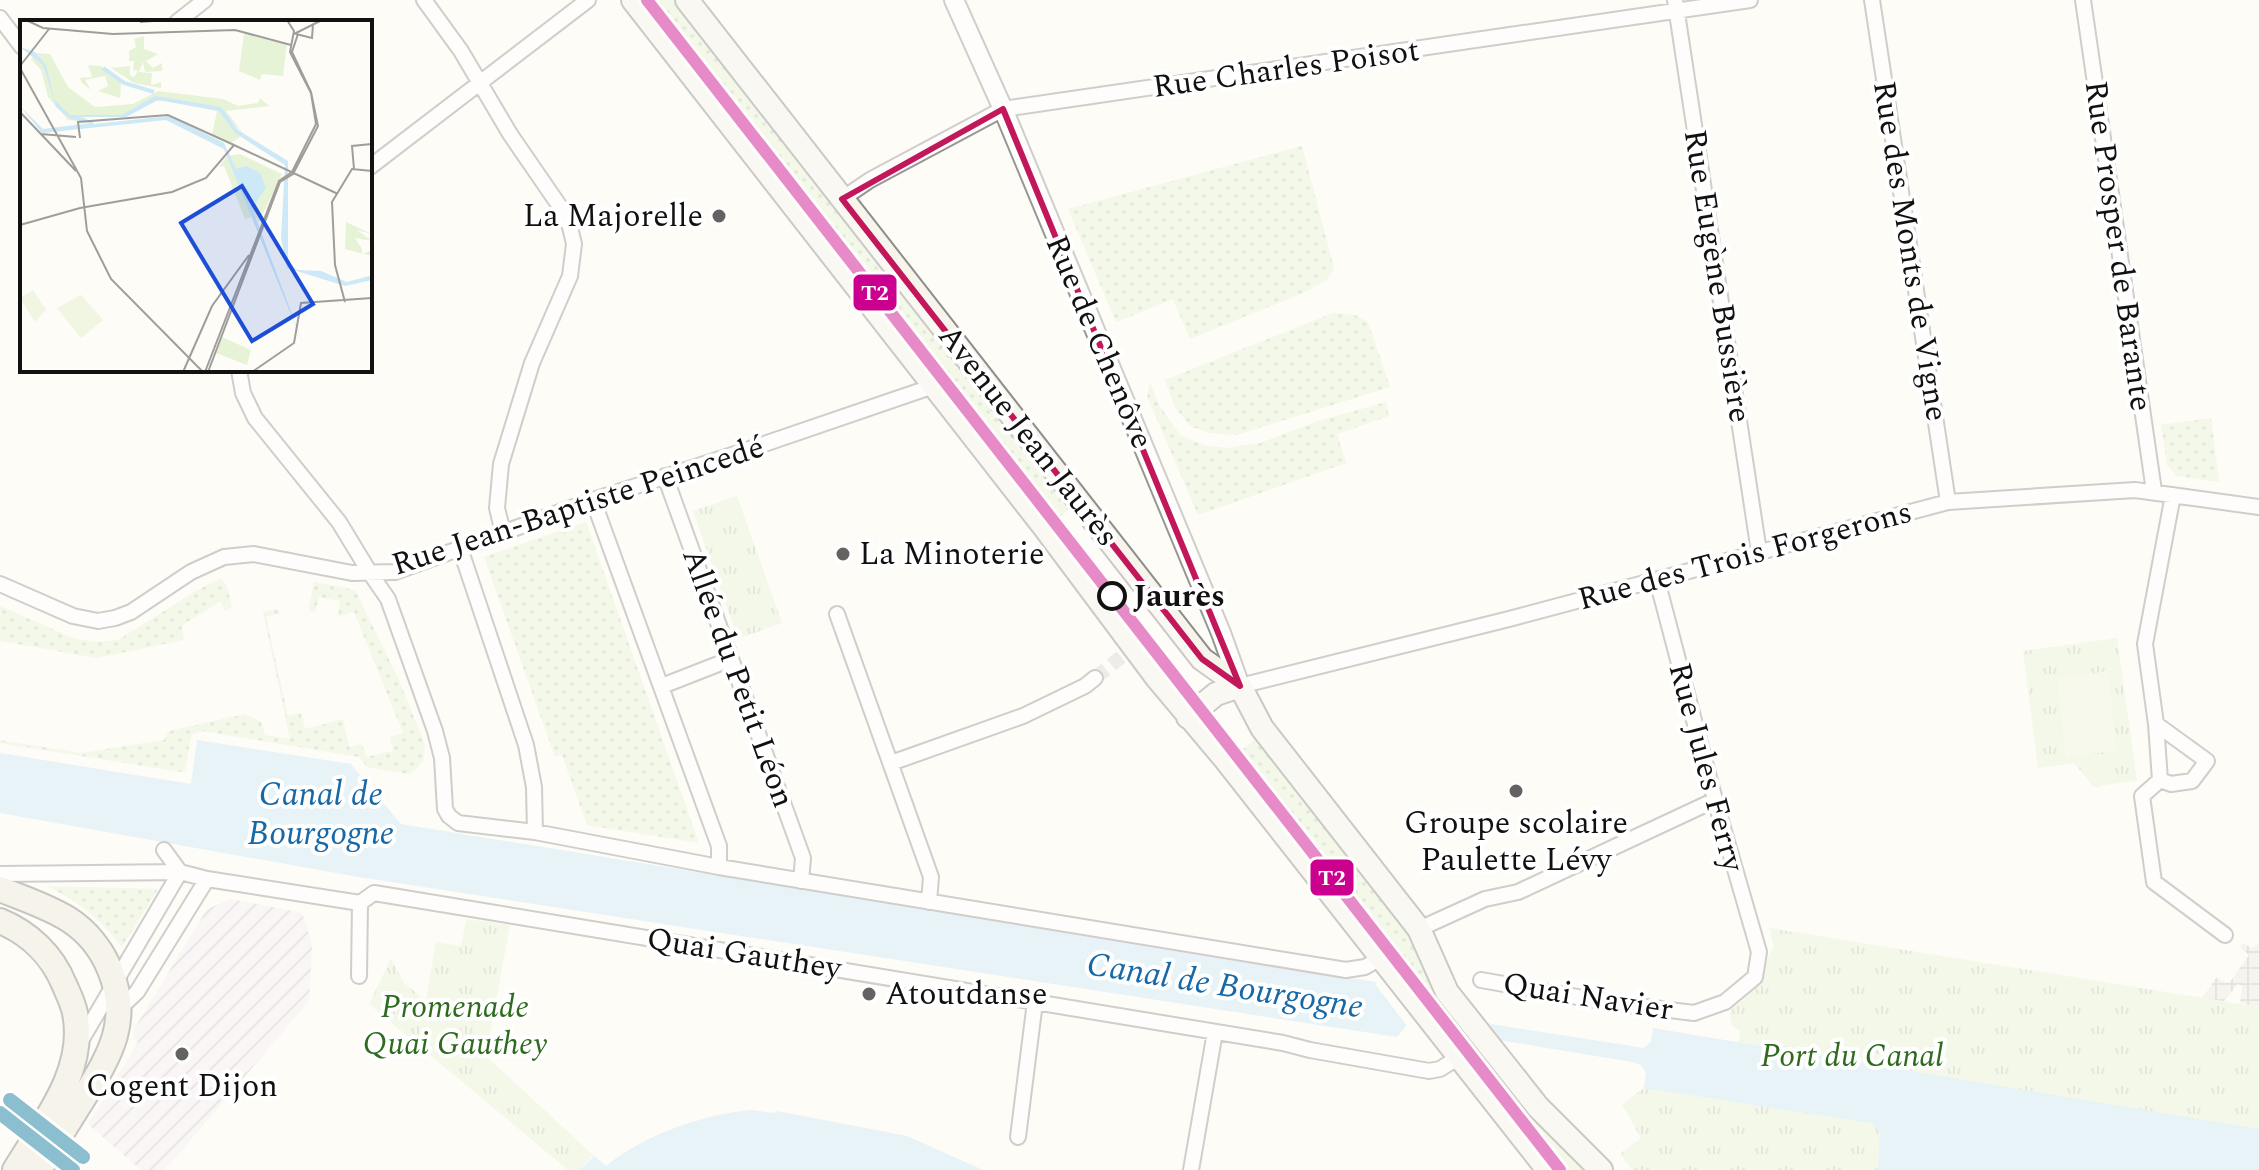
<svg xmlns="http://www.w3.org/2000/svg" width="2259" height="1170" font-family="Spectral,serif">
	<style>
		.industrial { fill: url(#industrial-furrows) }
		.grass { fill: url(#grass-dots) }
		.park { fill: url(#park-tufts) }
		.pitch { fill: #f0f6e1 }
		.plaza { fill: url(#plaza-grid) }
		.water { fill: #cde8f7 }
		.pier { fill: #fdfcf7 }
		.lines { fill: none; stroke-linecap: round; stroke-linejoin: round }
		.minor-tunnel { stroke: #dad9d4; stroke-width: 14; stroke-dasharray: 14 7; stroke-linecap: butt }
		.minor-casing { stroke: #979795; stroke-width: 18 }
		.tertiary-casing { stroke: #979795; stroke-width: 22 }
		.secondary-casing { stroke: #8e8d8b; stroke-width: 26 }
		.primary-casing { stroke: #858482; stroke-width: 28 }
		.minor { stroke: #fffffe; stroke-width: 14 }
		.tertiary { stroke: #fffffe; stroke-width: 18 }
		.secondary { stroke: #f6f4eb; stroke-width: 22 }
		.primary { stroke: #ede9dc; stroke-width: 24 }
		.rail-1-casing { stroke: #fff; stroke-width: 20 }
		.rail-2-casing { stroke: #fff; stroke-width: 20 }
		.rail-1 { stroke: #0075a1; stroke-width: 14 }
		.rail-2 { stroke: #0075a1; stroke-width: 14 }
		.tram-1-casing { stroke: #fff; stroke-width: 18 }
		.tram-1 { stroke: #cc008e; stroke-width: 12 }
		.marked { fill: none; stroke: #c2185b; stroke-width: 6; stroke-linejoin: round }
		.poi-dot { fill: #646362; stroke: #fff; stroke-width: 3 }
		.stop-dot { fill: #fff; stroke: #111; stroke-width: 4 }
		.labels { text-anchor: middle; dominant-baseline: central; stroke-width: 8; stroke-linejoin: round; paint-order: stroke }
		.street-label { font-size: 32px; fill: #111; stroke: #fff }
		.poi-label { font-size: 32px; fill: #111; stroke: #fff; text-anchor: start }
		.stop-label { font-size: 32px; font-weight: bold; fill: #111; stroke: #fff; text-anchor: start }
		.park-label { font-size: 32px; font-style: italic; fill: #2f6b1f; stroke: #fff }
		.water-label { font-size: 34px; font-style: italic; fill: #1768a6; stroke: #fff }
		.inset-river { fill: none; stroke: #cde8f7; stroke-width: 4 }
		.inset-road { fill: none; stroke: #9f9e9b; stroke-width: 2 }
		.view { fill: #1d4ed8; fill-opacity: 0.15; stroke: #1d4ed8; stroke-width: 4 }
		.inset-edge { fill: none; stroke: #111; stroke-width: 4 }
		.line-badge { stroke: #fff; stroke-width: 3 }
		.badge-label { font-size: 22px; text-anchor: middle; font-weight: bold; fill: #fff }
	</style>
	<defs>
		<pattern id="industrial-furrows" width="10" height="10" patternUnits="userSpaceOnUse" patternTransform="scale(2)"><rect width="10" height="10" fill="#f5f0f3"/><path d="M-1 1l2-2M0 10L10 0M9 11l2-2" fill="none" stroke="#d1cdcf"/></pattern>
		<pattern id="grass-dots" width="8" height="8" patternUnits="userSpaceOnUse" patternTransform="scale(2)"><rect width="8" height="8" fill="#e7f3d7"/><path d="M2 2h.1M6 6h.1" fill="none" stroke="#c5cfb8" stroke-width="1.8" stroke-linecap="round"/></pattern>
		<pattern id="park-tufts" width="24" height="20" patternUnits="userSpaceOnUse" patternTransform="scale(2)"><rect width="24" height="20" fill="#e7f3d7"/><path d="M3 7l-1-3M5 7V3M7 7l1-3M15 17l-1-3M17 17v-4M19 17l1-3" fill="none" stroke="#c5cfb8"/></pattern>
		<pattern id="plaza-grid" width="8" height="8" patternUnits="userSpaceOnUse" patternTransform="scale(2)"><rect width="8" height="8" fill="#edebe2"/><path d="M0 4h8M4 0v8" fill="none" stroke="#cac8c1"/></pattern>
	</defs>
	<rect width="100%" height="100%" fill="#fdfcf7"/>
	<path class="industrial" d="M231,899l71,14 10,31 -3,57 -144,169h-24l-53,-46 50,-82 -5,-3 1,-10 73,-120z"/>
	<path class="grass" d="M642,0h38l394,506 -23,18z
		M1302,146l32,122 -7,12 -24,13 -113,46 -17,-40 -57,23 -48,-113z
		M1333,313l22,2 13,7 22,65 -154,48 -27,-2 -19,-7 -15,-19 -10,-27z
		M1150,382l8,21 22,32 23,10 24,3 33,-5 58,-22 68,-19 3,14 -52,18 9,29 -148,52 -51,-119z
		M2211,418l8,64 -43,-6 -9,-12 -6,-39z
		M586,522l113,321 -112,-18 -25,-70 -7,2 -71,-200z
		M221,578l6,8 5,21 -7,4 -4,-10 -37,23 -2,4 2,12 -87,18 -97,-17v-35l75,33 22,3 21,-2 78,-49z
		M314,582l41,8 44,90 26,65 -2,17 -13,12 -43,-7 -8,-10 -157,-26 -8,2 -3,4 -6,33 -3,2 -182,-29v-3l80,13 84,-13 5,-9 76,-17 16,8 4,13 25,4 -27,-127 14,-3 3,4 -14,4 22,99 13,-3 4,16 38,-10 6,28 13,-3 4,13 27,-6 -3,-14 13,-4 -49,-121 -16,4 2,-15 -21,-4 -4,15 -5,-1 -1,-3z
		M1257,738l162,208 18,39 -16,13 -188,-241z
		M46,886l112,3 -36,58c-23,-29 -42,-45 -76,-61z
		M1481,1043l112,127h-37l-90,-114z"/>
	<path class="park" d="M737,496l45,127 -44,16 -45,-128z
		M2117,638l20,142 -43,7 -20,-24 -36,5 -15,-117z
		M466,919l44,6 -24,131 107,99 -14,15h-11l-199,-166 22,-45 13,24 22,18 10,-59 25,4z
		M1769,928l490,79v163h-627l-12,-16 21,-16 -19,-34 22,-16 86,13 10,-70 -8,-6 -2,-10 1,-5 19,-16 24,-48z"/>
	<path class="pitch" d="M2108,671l8,79 -50,8 -9,-79z"/>
	<path class="plaza" d="M2243,943l9,5 7,-5v64l-19,-4 2,-17 -4,-2 -14,17 -22,-3 15,-21 8,6 5,-1 19,-27 -9,-8z"/>
	<path class="water" d="M197,740l154,24 50,60 974,158 21,27 248,39 7,-6 2,-14 606,101v41h-381l2,-38 -9,-9 -227,-35 2,-16 -5,-7 -9,-3 -225,-37 -10,12 -1038,-160 -359,-64v-60l191,31z
		M751,1110l24,3 2,-2 130,25 76,34h-403l14,-14 12,10c38,-31 95,-51 145,-56z"/>
	<path class="pier" d="M1375,984l7,1 16,20 87,13 20,27 -95,-15z"/>
	<g class="lines">
		<path class="minor-tunnel" d="M1095,678l26,-21"/>
		<defs>
			<path id="minor" d="M424,0l37,51 49,83 53,77 7,16 4,17 -4,32 -38,87 -31,101 -4,44 6,25
				M1675,0l84,552
				M1872,0l76,502
				M2083,0l71,491
				M0,18l22,29
				M177,22l28,-22
				M370,167l218,-167
				M842,199l28,-19 133,-71 747,-109
				M239,370l4,23 12,25 84,104 31,51 18,26 47,132 7,27 3,51 4,7 9,7 77,9 184,35 627,103 19,-3 16,-9
				M665,476l138,382 -2,23
				M593,500l126,346v21
				M460,548l66,197 8,42 1,45
				M0,584l73,32 25,5 17,-3 16,-6 60,-40 33,-15 30,-3 98,19 43,-1 198,-72 139,-45 193,-66 7,-6
				M837,614l94,263 -2,25
				M662,686l69,-27
				M1240,686l269,-67 439,-117 187,-12 124,17
				M2156,724l51,37 -15,20 -21,3 -11,-4
				M891,763l132,-47 62,-30 10,-8
				M2160,780l-4,-56 -11,-80 28,-149
				M2160,780l-18,16 12,86 71,53
				M164,850l16,22
				M0,874l180,-2 27,7 153,24 14,-10 909,150 27,7 119,21 11,-2 19,-12
				M1419,929l66,-30 33,-7 197,-92
				M359,976l1,-73
				M1481,980l131,23 82,10 31,-11 30,-25 4,-25 -44,-152 -58,-220
				M119,1009l18,-17 70,-113
				M79,1044l101,-172
				M1018,1137l17,-135
				M1191,1170l24,-138"/>
			<path id="tertiary" d="M954,0l49,109 218,524 19,53"/>
			<path id="secondary" d="M633,0l412,528 112,150 68,81 323,411
				M687,0l515,659 38,27 22,42 157,201 28,63 91,115 63,63
				M1188,717l28,-23 24,-8"/>
			<path id="primary" d="M0,889c22,9 47,17 68,30 19,12 34,31 42,51 22,53 -2,88 -29,132 -14,22 -28,45 -42,68
				M0,921c29,12 52,34 64,63 4,9 9,19 11,29 12,58 -32,110 -60,157"/>
		</defs>
		<use href="#minor" class="minor-casing"/>
		<use href="#tertiary" class="tertiary-casing"/>
		<use href="#secondary" class="secondary-casing"/>
		<use href="#primary" class="primary-casing"/>
		<use href="#minor" class="minor"/>
		<use href="#tertiary" class="tertiary"/>
		<use href="#secondary" class="secondary"/>
		<use href="#primary" class="primary"/>
		<defs>
			<path id="rail-1" d="M0,1113l73,57"/>
			<path id="rail-2" d="M10,1100l73,57"/>
		</defs>
		<use href="#rail-1" class="rail-1-casing"/>
		<use href="#rail-2" class="rail-2-casing"/>
		<use href="#rail-1" class="rail-1"/>
		<use href="#rail-2" class="rail-2"/>
		<defs>
			<path id="tram-1" d="M647,0l913,1170"/>
		</defs>
		<use href="#tram-1" class="tram-1-casing"/>
		<use href="#tram-1" class="tram-1"/>
	</g>
	<path d="M0 0H2259V1170H0ZM1003,109l237,577 -38,-27 -360,-460z" fill="#fdfcf7" fill-opacity=".55" fill-rule="evenodd"/>
	<path class="marked" d="M1003,109l237,577 -38,-27 -360,-460z"/>
	<g class="poi-dot">
		<circle cx="719" cy="216" r="8"/>
		<circle cx="843" cy="554" r="8"/>
		<circle cx="1516" cy="791" r="8"/>
		<circle cx="869" cy="994" r="8"/>
		<circle cx="182" cy="1054" r="8"/>
	</g>
	<circle class="stop-dot" cx="1112" cy="596" r="13"/>
	<g class="labels">
		<g class="street-label">
			<text transform="translate(1286 69) rotate(-8)">Rue Charles Poisot</text>
			<text transform="translate(2118 246) rotate(82)">Rue Prosper de Barante</text>
			<text transform="translate(1910 251) rotate(81)">Rue des Monts de Vigne</text>
			<text transform="translate(1717 276) rotate(81)">Rue Eugène Bussière</text>
			<text transform="translate(1099 342) rotate(67)">Rue de Chenôve</text>
			<text transform="translate(1028 436) rotate(52)">Avenue Jean Jaurès</text>
			<text transform="translate(578 506) rotate(-18)">Rue Jean-Baptiste Peincedé</text>
			<text transform="translate(1745 556) rotate(-15)">Rue des Trois Forgerons</text>
			<text transform="translate(738 678) rotate(70)">Allée du Petit Léon</text>
			<text transform="translate(1706 767) rotate(75)">Rue Jules Ferry</text>
			<text transform="translate(744 954) rotate(9)">Quai Gauthey</text>
			<text transform="translate(1588 997) rotate(9)">Quai Navier</text>
		</g>
		<g class="poi-label">
			<text x="703" y="216" text-anchor="end">La Majorelle</text>
			<text x="859" y="554">La Minoterie</text>
			<text x="1516" y="823" text-anchor="middle">Groupe scolaire<tspan x="1516" dy="37">Paulette Lévy</tspan></text>
			<text x="885" y="994">Atoutdanse</text>
			<text x="182" y="1086" text-anchor="middle">Cogent Dijon</text>
		</g>
		<g class="stop-label">
			<text x="1133" y="596">Jaurès</text>
		</g>
		<g class="park-label">
			<text x="455" y="1007">Promenade<tspan x="455" dy="37">Quai Gauthey</tspan></text>
			<text x="1852" y="1056">Port du Canal</text>
		</g>
		<g class="water-label">
			<text x="321" y="795">Canal de<tspan x="321" dy="39">Bourgogne</tspan></text>
			<text transform="translate(1225 986) rotate(9)">Canal de Bourgogne</text>
		</g>
	</g>
	<g transform="translate(20 20)">
		<rect width="352" height="352" fill="#fdfcf7"/>
		<path d="M124,16v13l14,5 -12,7 7,7 9,-5v8l-17,1 -2,-10 -4,10 13,1 -1,12 10,-3v6l-27,-5 -23,-15 19,-2v9l4,2 4,-6 -5,-1 1,-9h-5v-10l7,-4 -2,-8zM68,45l13,1 20,17 -1,15 -22,-7 10,-5 -3,-10 -20,4 6,10 -9,-7 -2,-5 12,-1zM326,202l26,12 -15,-4 15,11 -17,-3 7,11v5l10,-4v6l-27,-7z" fill="#e7f3d7"/>
		<path d="M224,13l43,11 -4,32 -21,-2 -2,6 -21,-9zM17,33l13,1 18,33 27,20 38,-3 25,-13 65,8 15,7 20,-3 2,-5 9,8 -43,5 17,22 -23,-22 20,26 -9,6 -19,-8 5,-24 -48,-10h-14l-29,16h-42l7,6 -23,-3 -20,-23 -7,-27 -10,-11zM220,134l42,20 -23,48 -4,-6 -10,3 -21,-53 -5,1 8,-11zM202,317l29,13 -4,15 -31,-12z" fill="#e7f3d7"/>
		<path d="M13,270l13,20 -11,12 -15,-24zM61,275l22,25 -22,18 -24,-30z" fill="#f0f6e1"/>
		<path d="M0,27l15,5 11,13 8,34 16,16h52l33,-19 66,11 17,23 50,31v101l9,8 24,1 26,11 22,-6 3,4 -27,6 -58,-18 -6,-30 4,-73 -50,-32 -16,-22 -61,-11 -32,17h-48l14,4 2,3 76,-8 54,27 12,26 10,-3 14,7 6,15 -14,20 51,136 -79,-195 -58,-29 -124,13 -22,-27 23,23 48,-6 -20,-4 -15,-12 -13,-42z" fill="#cde8f7"/>
		<path class="inset-river" d="M83,48l21,15 30,9"/>
		<path class="inset-road" d="M6,0l17,8 70,6 122,-4 56,15M120,2l26,-2M274,14l28,-14M276,14l16,4 1,-14M0,46l29,-37M0,48l61,110 6,53 24,48 92,93M0,92l56,59M21,114l35,3M60,118l-2,-16 90,-7 66,30M334,149l-2,-23 20,-2M0,205l60,-17 92,-16 34,-14 28,-33 104,49M325,282l-10,-37 -3,-63 20,-33 20,2M0,304v31M163,352l29,-66 37,-51M185,352l74,-191 13,-9 24,-48 -5,-31 -21,-41 4,-21 -7,-11M188,352l72,-190 13,-8 25,-48 -7,-34 -19,-40 6,-18M232,352l42,-29 7,-40 71,-5"/>
		<path class="view" d="M222,166l71,118 -61,37 -71,-118z"/>
		<rect width="352" height="352" class="inset-edge"/>
	</g>
	<g class="line-badge">
		<rect x="852" y="273" width="46" height="39" rx="8" fill="#cc008e"/>
		<rect x="1309" y="858" width="46" height="39" rx="8" fill="#cc008e"/>
	</g>
	<g class="badge-label">
		<text x="875" y="300">T2</text>
		<text x="1332" y="885">T2</text>
	</g>
</svg>
